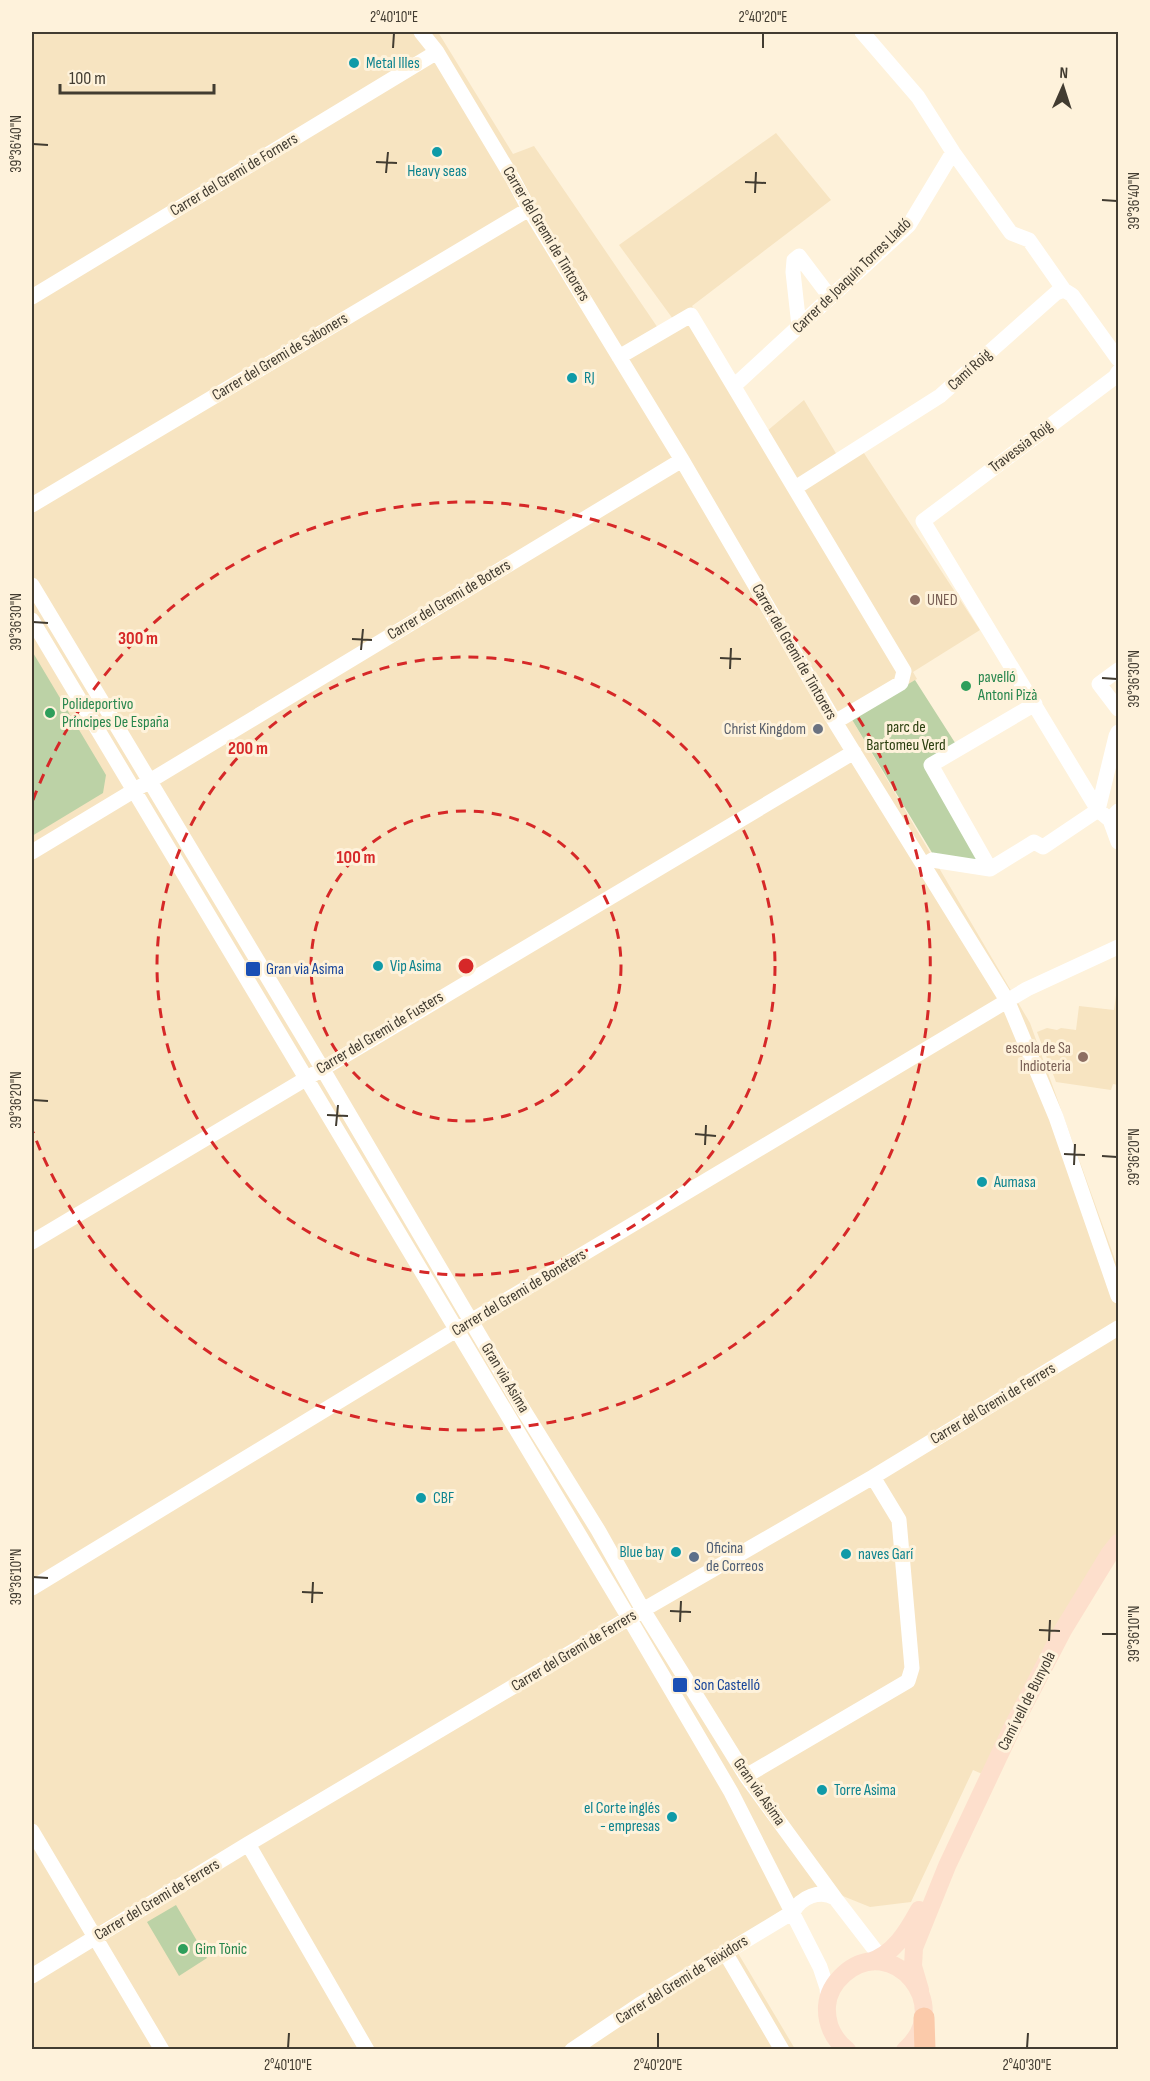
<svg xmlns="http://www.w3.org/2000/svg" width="1150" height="2081" font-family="'Sofia Sans Condensed',sans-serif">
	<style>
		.built { fill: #f7e4c1 }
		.green { fill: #bcd2a6 }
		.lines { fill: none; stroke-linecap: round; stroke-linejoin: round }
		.minor { stroke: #fff; stroke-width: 15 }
		.major { stroke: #fddfcc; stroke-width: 18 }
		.highway { stroke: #fbcaaa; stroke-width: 21 }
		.ticks { fill: none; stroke: #423c31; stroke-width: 2 }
		.ring { fill: none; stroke: #d62828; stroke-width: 3; stroke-dasharray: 10 8 }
		.culture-dot { fill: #0f9aa8; stroke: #fef2db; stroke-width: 2 }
		.education-dot { fill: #8d6e63; stroke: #fef2db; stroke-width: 2 }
		.leisure-dot { fill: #2e9e5b; stroke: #fef2db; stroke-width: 2 }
		.worship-dot { fill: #6b7280; stroke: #fef2db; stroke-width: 2 }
		.transit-dot { fill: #1a4fb4; stroke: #fef2db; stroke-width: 2 }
		.service-dot { fill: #5c6f8a; stroke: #fef2db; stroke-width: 2 }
		.labels { text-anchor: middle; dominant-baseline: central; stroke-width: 6; stroke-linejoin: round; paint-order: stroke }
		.culture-label { font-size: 16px; fill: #0d838f; stroke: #fef2db; text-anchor: start }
		.street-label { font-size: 16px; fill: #423c31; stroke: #fef2db }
		.education-label { font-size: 16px; fill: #785e54; stroke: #fef2db; text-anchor: start }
		.leisure-label { font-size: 16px; fill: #27864d; stroke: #fef2db; text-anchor: start }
		.park-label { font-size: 16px; fill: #2a3e0e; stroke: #fef2db }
		.worship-label { font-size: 16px; fill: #5b616d; stroke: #fef2db; text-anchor: end }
		.transit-label { font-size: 16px; fill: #164399; stroke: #fef2db; text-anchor: start }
		.service-label { font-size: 16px; fill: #4e5e75; stroke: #fef2db; text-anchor: start }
		.centre { fill: #d62828; stroke: #fef2db; stroke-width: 3 }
		.ring-label { font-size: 18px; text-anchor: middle; font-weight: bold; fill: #d62828; stroke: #fef2db; stroke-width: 6; stroke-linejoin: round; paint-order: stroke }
		.neatline { fill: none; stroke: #423c31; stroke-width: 2 }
		.ticks-label { font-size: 15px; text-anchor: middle; fill: #423c31 }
	</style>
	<rect width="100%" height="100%" fill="#fef2db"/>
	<path class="built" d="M32,32h406l75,122 21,-8 124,182 15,-9 -54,-74 157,-112 55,67 -139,106 75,125 37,-31 33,55 21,-11 122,186 -67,42 4,7 -66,39 179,305 88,245v275l-129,234 -16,-7 -62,132 -41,5 -52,-21 -86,57 63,106 -763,1z
		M1117,988h1v97l-5,-1 -2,6 -55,-8 -19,-50 10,-4 10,2 4,-2 15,2 3,-24 35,4z"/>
	<path class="green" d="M32,651l74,124 -3,18 -71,43z
		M915,680l44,69 -28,16 59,104 -53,-8 -86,-143z
		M176,1905l31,53 -28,18 -32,-54z"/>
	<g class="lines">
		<path class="minor" d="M421,32l16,20 76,127 16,30 153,251 153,262 173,280 48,115 62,179
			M862,32l56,65 35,55 58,81 18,7 35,50
			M32,297l405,-245
			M799,326l-6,-54 1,-12 5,-4 31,41
			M619,357l72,-42 213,356 -3,12 -66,39
			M734,386l175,-161 44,-73
			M795,488l145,-92 116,-103 8,-3 8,5 46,64
			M32,505l497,-296
			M32,585l290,483 199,338 77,124 45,80 103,166 89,122 40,52 15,12
			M32,620l597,998 102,174 89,175 7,21 1,12
			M1118,670l-19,14 19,25
			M1118,811l-8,9 8,22
			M1110,820l-12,-10 -175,-289 192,-144 3,-5
			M32,852l650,-392
			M924,865l8,-5 58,9 44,-27 9,5 55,-37 18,-74 2,-4
			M990,869l-59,-104 104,-61
			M32,1242l822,-490
			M32,1588l439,-267 556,-332 91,-42
			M746,1776l162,-95 4,-13 -13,-148 -26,-43
			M32,1831l130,219
			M248,1844l119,206
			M726,1954l56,96
			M32,1976l216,-132 381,-226 244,-141 245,-149
			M572,2050l67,-45 154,-93c8,-15 27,-23 42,-14"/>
		<path class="major" d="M869,1962c25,-8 38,-30 50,-52
			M920,1990l-7,-24 1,-18 33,-82 65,-138 51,-98 47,-77 8,-10
			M847,2050c-14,-11 -21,-27 -20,-44 1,-13 8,-24 17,-32 48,-43 112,32 61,76"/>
		<path class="highway" d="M924,2018l1,32"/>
	</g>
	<path class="ticks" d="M393,48l1,-15M763,48v-15M33,144l15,1M376,162l21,1M386,173l2,-21M745,182l21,1M755,193l1,-21M1102,200l15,1M33,622l15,1M352,639l20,1M361,650l2,-21M720,658l21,1M730,669l1,-21M1102,678l15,1M33,1100l15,1M327,1115l21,1M336,1126l2,-21M695,1134l21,2M705,1145l1,-20M1064,1154l21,1M1102,1156l15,1M1074,1165l1,-21M33,1577l15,1M302,1592l21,1M312,1603l1,-21M670,1611l21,1M680,1622l1,-21M1039,1630l21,1M1102,1634h15M1049,1641l1,-21M288,2048l1,-15M658,2048v-15M1027,2048l1,-15"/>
	<g class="ring">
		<circle cx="466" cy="966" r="155"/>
		<circle cx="466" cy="966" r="309"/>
		<path d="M33 800A464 464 0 1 1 33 1132"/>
	</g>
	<g class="culture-dot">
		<circle cx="354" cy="63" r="6"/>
		<circle cx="437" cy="152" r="6"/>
		<circle cx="572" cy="378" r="6"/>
		<circle cx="378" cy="966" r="6"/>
		<circle cx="982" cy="1182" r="6"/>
		<circle cx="421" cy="1498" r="6"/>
		<circle cx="676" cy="1552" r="6"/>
		<circle cx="846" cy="1554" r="6"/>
		<circle cx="822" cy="1790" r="6"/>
		<circle cx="672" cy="1817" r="6"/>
	</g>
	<g class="education-dot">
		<circle cx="915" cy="600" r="6"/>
		<circle cx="1083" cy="1057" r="6"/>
	</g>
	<g class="leisure-dot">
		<circle cx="966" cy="686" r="6"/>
		<circle cx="50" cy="713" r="6"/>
		<circle cx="183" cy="1949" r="6"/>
	</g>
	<circle class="worship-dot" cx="818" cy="729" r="6"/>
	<g class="transit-dot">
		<rect x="245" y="961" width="16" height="16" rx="3"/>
		<rect x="672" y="1677" width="16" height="16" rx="3"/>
	</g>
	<circle class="service-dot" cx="694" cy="1557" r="6"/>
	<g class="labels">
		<g class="culture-label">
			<text x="366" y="63">Metal Illes</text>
			<text x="437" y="171" text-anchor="middle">Heavy seas</text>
			<text x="584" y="378">RJ</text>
			<text x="390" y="966">Vip Asima</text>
			<text x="994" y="1182">Aumasa</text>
			<text x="433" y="1498">CBF</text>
			<text x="664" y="1552" text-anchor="end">Blue bay</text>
			<text x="858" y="1554">naves Garí</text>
			<text x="834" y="1790">Torre Asima</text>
			<text x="660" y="1808" text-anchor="end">el Corte inglés<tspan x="660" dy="18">- empresas</tspan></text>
		</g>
		<g class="street-label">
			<text transform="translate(234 175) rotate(-31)">Carrer del Gremi de Forners</text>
			<text transform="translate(546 234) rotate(59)">Carrer del Gremi de Tintorers</text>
			<text transform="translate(852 276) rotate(-44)">Carrer de Joaquín Torres Lladó</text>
			<text transform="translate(280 357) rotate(-31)">Carrer del Gremi de Saboners</text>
			<text transform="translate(970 370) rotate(-42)">Camí Roig</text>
			<text transform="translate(1021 447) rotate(-37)">Travessia Roig</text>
			<text transform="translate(449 600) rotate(-31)">Carrer del Gremi de Boters</text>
			<text transform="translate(794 652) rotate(60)">Carrer del Gremi de Tintorers</text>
			<text transform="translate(380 1033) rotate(-31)">Carrer del Gremi de Fusters</text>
			<text transform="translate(519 1293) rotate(-31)">Carrer del Gremi de Boneters</text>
			<text transform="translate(505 1378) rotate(59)">Gran via Asima</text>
			<text transform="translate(993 1404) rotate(-31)">Carrer del Gremi de Ferrers</text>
			<text transform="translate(574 1651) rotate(-31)">Carrer del Gremi de Ferrers</text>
			<text transform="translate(1027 1701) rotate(-63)">Camí vell de Bunyola</text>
			<text transform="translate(759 1792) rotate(55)">Gran via Asima</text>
			<text transform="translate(157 1900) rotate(-31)">Carrer del Gremi de Ferrers</text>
			<text transform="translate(682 1980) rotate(-32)">Carrer del Gremi de Teixidors</text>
		</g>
		<g class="education-label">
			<text x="927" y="600">UNED</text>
			<text x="1071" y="1048" text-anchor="end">escola de Sa<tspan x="1071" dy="18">Indioteria</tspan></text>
		</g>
		<g class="leisure-label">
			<text x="978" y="677">pavelló<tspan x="978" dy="18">Antoni Pizà</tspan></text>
			<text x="62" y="704">Polideportivo<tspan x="62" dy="18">Príncipes De España</tspan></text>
			<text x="195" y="1949">Gim Tònic</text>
		</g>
		<g class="park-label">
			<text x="906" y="727">parc de<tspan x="906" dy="18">Bartomeu Verd</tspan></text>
		</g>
		<g class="worship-label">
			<text x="806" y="729">Christ Kingdom</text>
		</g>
		<g class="transit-label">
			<text x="266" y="969">Gran via Asima</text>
			<text x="694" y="1685">Son Castelló</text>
		</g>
		<g class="service-label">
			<text x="706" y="1548">Oficina<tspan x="706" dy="18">de Correos</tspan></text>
		</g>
	</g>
	<circle cx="466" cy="966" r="9" class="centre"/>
	<g class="ring-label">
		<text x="138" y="644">300 m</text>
		<text x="248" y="754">200 m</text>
		<text x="356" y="863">100 m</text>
	</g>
	<rect width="1150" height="2081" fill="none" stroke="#fef2db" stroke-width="66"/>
	<g transform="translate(1063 87) rotate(3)" stroke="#fef2db" stroke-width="4.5" paint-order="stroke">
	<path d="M0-4.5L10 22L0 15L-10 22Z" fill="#423c31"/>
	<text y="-9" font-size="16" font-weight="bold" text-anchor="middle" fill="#423c31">N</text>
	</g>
	<path d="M60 84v9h154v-9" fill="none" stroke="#423c31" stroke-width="3"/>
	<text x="69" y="84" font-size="18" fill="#423c31" stroke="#fef2db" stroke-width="4.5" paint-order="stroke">100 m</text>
	<rect x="33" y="33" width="1084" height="2015" class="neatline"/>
	<g class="ticks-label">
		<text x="394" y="22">2°40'10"E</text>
		<text x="763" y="22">2°40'20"E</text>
		<text transform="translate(16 144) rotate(-90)" y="5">39°36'40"N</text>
		<text transform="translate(1134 201) rotate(-90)" y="5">39°36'40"N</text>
		<text transform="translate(16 622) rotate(-90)" y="5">39°36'30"N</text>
		<text transform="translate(1134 679) rotate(-90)" y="5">39°36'30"N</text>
		<text transform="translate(16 1100) rotate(-90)" y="5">39°36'20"N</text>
		<text transform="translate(1134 1157) rotate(-90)" y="5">39°36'20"N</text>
		<text transform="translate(16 1577) rotate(-90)" y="5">39°36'10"N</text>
		<text transform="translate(1134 1634) rotate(-90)" y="5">39°36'10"N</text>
		<text x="288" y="2070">2°40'10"E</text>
		<text x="658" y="2070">2°40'20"E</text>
		<text x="1027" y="2070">2°40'30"E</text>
	</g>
</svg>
